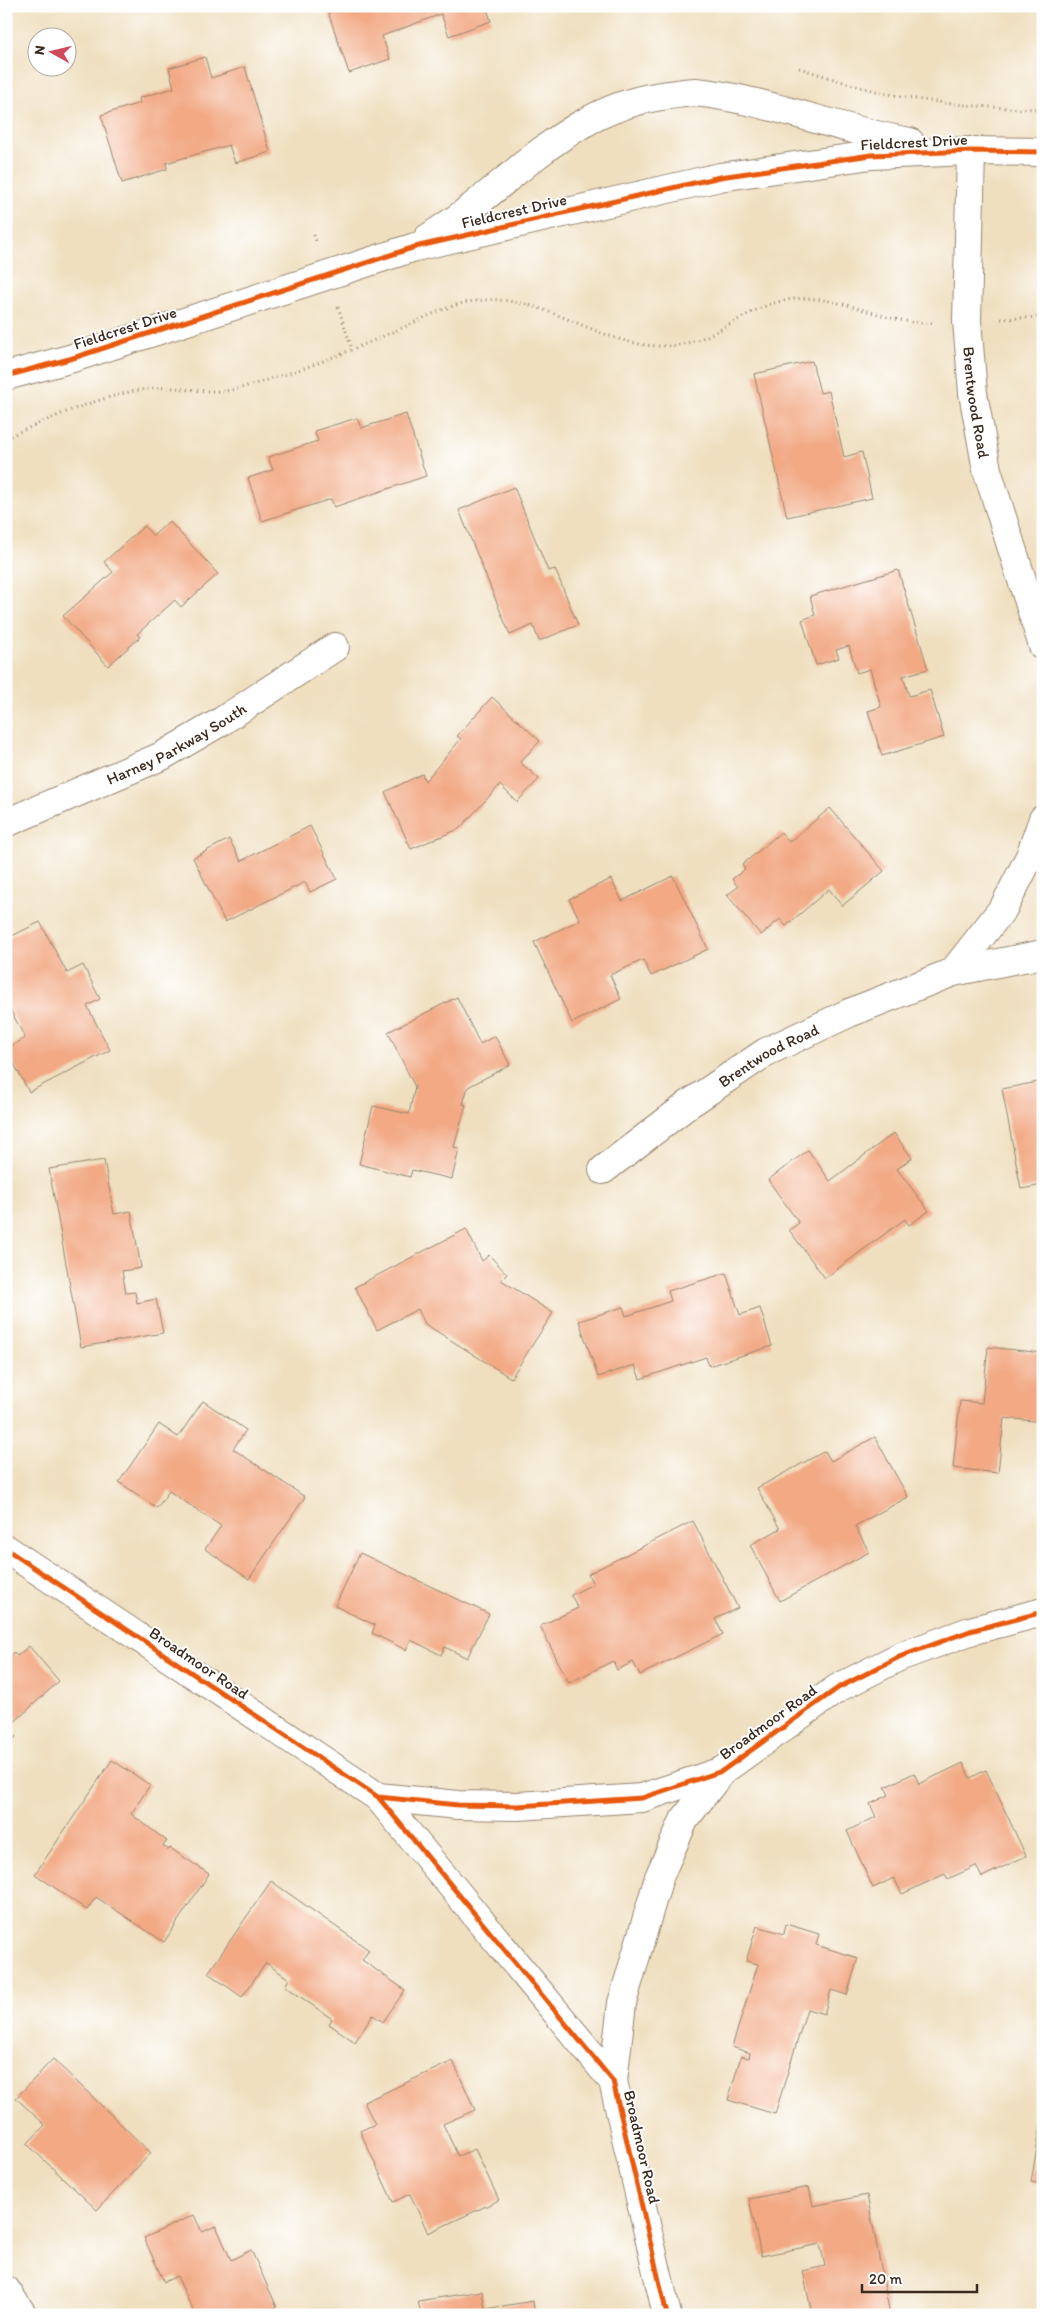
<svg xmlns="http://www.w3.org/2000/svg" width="1049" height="2321" font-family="Itim,sans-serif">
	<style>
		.building { fill: #f2a984 }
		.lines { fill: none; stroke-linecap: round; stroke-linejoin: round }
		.minor-casing { stroke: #95846e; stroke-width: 30 }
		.path { stroke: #95846e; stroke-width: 3; stroke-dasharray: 1 4; stroke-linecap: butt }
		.minor { stroke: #fff; stroke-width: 28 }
		.cycleway-casing { stroke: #fff; stroke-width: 8 }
		.cycleway { stroke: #e8590c; stroke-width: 5 }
		.labels { text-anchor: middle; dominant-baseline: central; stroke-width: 4; stroke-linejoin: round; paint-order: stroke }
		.street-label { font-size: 16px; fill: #3b2a1e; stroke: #fff }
	</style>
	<rect width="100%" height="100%" fill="#fff"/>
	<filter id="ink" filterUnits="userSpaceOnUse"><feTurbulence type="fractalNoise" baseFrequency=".02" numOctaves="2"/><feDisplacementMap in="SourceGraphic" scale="10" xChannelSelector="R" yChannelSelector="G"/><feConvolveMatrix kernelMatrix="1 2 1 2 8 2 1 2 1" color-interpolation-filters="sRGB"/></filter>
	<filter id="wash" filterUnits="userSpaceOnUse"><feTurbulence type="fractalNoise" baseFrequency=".0096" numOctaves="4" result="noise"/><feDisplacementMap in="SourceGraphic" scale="20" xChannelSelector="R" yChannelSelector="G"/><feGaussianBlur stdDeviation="1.12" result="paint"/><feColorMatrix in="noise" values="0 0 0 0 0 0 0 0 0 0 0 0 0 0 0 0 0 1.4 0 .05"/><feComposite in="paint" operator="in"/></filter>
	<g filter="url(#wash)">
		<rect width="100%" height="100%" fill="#efdfbf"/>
		<g id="blocks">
			<path class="building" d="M326,6h160l5,15 -42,15 -8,-22 -59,22 8,23 -41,14z
				M205,57l6,21 34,-11 25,85 -35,11 -6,-18 -63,18 1,6 -45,14 -21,-68 39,-12 -1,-5 35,-10 -5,-20z
				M812,361l8,32 9,-2 15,66 18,-5 10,46 -85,19 -33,-143z
				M406,414l20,62 -92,31 -3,-8 -69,22 -14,-43 25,-8 -5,-13 50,-16 -4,-10 43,-13 4,10z
				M514,487l34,84 7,-2 23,56 -39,16 -6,-16 -23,10 -51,-125z
				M169,521l49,53 -37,33 -6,-7 -38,34 3,3 -32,29 -45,-50 50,-44 -9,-10 40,-36 9,10z
				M898,570l30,99 -25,7 6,20 21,-6 14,47 -62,19 -14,-45 13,-4 -11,-38 -13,4 -8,-27 -13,4 3,8 -23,7 -14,-45 13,-5 -5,-19z
				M492,697l48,44 -20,21 19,17 -22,23 -17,-17 -41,44 -48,20 -26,-57 37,-18 3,7 36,-42 -4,-3z
				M830,808l54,63 -42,35 -13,-17 -43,37 -6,-7 -19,16 -34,-40 11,-8 -6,-8 13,-10 -3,-4 39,-33 8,10z
				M310,826l27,53 -27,13 -5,-10 -80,40 -32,-64 36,-19 12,22z
				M673,876l35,73 -57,27 -8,-16 -33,15 11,24 -49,24 -38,-81 46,-22 -11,-21 42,-20 11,22z
				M40,922l27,51 16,-8 17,34 -13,7 23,44 -81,42 -23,-43 19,-11 -19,-37v-62z
				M457,997l23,47 15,-8 15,29 -42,22 -5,17 3,1 -12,42 5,2 -7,30 -40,-9 -2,7 -51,-13 14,-58 36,8 6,-27 -27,-55z
				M1043,1081v104l-22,4 -19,-100z
				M894,1133l18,25 -15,11 32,42 -20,14 -4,-6 -80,59 -36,-48 10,-7 -31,-43 40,-30 22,31z
				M104,1160l10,54 17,-3 10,57 -19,3 4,22 9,-1 2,11 19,-4 7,34 -82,14 -32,-178z
				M466,1229l16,32 7,-6 18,19 -6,6 52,33 -42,65 -86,-54 -7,-15 -41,21 -22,-43z
				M726,1273l14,42 20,-7 12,38 -63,20 -3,-9 -66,22 -5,-14 -37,12 -19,-56 44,-14 3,9 45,-15 -3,-10z
				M988,1347l55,6v69l-39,-4 -6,55 -45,-5 7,-67 22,2z
				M203,1401l43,29 -13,19 72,48 -56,82 -44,-30 16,-23 -52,-35 -12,17 -38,-26 40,-58 19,13z
				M875,1437l33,60 -53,29 14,26 -89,49 -30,-56 30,-16 -23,-41 68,-37 6,10z
				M693,1521l45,87 -23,11 8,15 -83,41 -7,-13 -16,8 -4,-9 -44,22 -29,-57 38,-18 -7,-13 22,-11 -5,-10z
				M360,1553l129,61 -22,44 -22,-11 -4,8 -30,-15 -5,10 -34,-17 3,-8 -40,-19z
				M29,1646l30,35 -51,47 8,9 -10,9v-87l8,-7 3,4z
				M112,1760l38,25 -19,29 36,27 -4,5 6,4 1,-2 39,26 -45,68 -68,-45 -9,13 -52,-36z
				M963,1763l7,15 16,-8 40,86 -44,21 -6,-11 -28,13 -3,-5 -43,20 -8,-16 -21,10 -26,-57 29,-14 -6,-13 19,-9 -4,-8 29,-14 5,11z
				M271,1881l98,69 -7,10 43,30 -22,32 -10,-7 -18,27 -26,-18 3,-5 -47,-33 4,-7 -23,-16 -24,34 -34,-24z
				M786,1924l33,10 -3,11 42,13 -11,37 -16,-5 -7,24 -17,-5 -32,105 -47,-14 13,-44 8,2 1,-5 -18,-6 26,-83 -12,-3 11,-35 27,8z
				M53,2059l98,94 -54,57 -70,-66 18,-19 -29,-27z
				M453,2061l22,49 -32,14 15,32 17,-7 24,51 -71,33 -18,-39 -17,8 -33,-71 15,-7 -11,-22z
				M1042,2118l1,1v65l-12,-2z
				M809,2187l4,19 54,-11 23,120h-78l-9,-44 22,-5 -5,-22 -59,12 -12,-57z
				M194,2215l8,17 14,-6 15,34 20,-10 26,57 -11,6 1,2h-72l-18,-39 -13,6 -20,-44z
				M482,2291l3,18 48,-8 2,14h-114l-3,-14z"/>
		</g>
	</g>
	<g filter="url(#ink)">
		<use href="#blocks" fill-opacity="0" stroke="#95846e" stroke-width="1"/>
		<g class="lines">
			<defs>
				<g id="minor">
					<path id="s1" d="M971,151l-4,170 6,72 14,77 56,176"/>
					<path d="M428,238c13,-9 28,-18 40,-28 64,-49 116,-106 201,-115 9,-1 18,-3 27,-3 73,8 142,38 214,50"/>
					<path d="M6,376l67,-18 342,-111 305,-70 151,-22 100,-4 72,1"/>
					<path id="s2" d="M6,823l156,-67 60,-35 113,-74"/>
					<path d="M953,972l51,-65 26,-51 13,-37"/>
					<path id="s3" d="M603,1170l86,-66 77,-52 83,-39 104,-41 90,-18"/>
					<path d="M6,1549l372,248 235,284 54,234"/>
					<path d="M378,1797l80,8 60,1 124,-8 80,-27 116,-83 61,-31 71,-26 73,-19"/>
					<path d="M613,2081l9,-78 37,-126 25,-57 38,-49"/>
					<path d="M6,2290l17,25"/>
				</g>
			</defs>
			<use href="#minor" class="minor-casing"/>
			<path class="path" d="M799,68c27,8 54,18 81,24 53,12 108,16 163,17
				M314,235l3,9
				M338,307l14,42
				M1001,319l42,-2
				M6,438c47,-21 97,-44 148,-50 26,-2 53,6 78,2 13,-3 26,-7 38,-11 45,-13 89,-32 132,-51 23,-10 47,-24 73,-27 65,-10 120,43 183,45 57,2 83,-41 136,-47 48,-5 91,26 139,24"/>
			<use href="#minor" class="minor"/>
			<defs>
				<path id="cycleway" d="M6,376l67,-18 342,-111 305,-70 151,-22 100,-4 72,1
					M6,1549l372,248 235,284 54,234
					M378,1797l80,8 60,1 124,-8 80,-27 116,-83 61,-31 71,-26 73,-19"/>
			</defs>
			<use href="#cycleway" class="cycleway-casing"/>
			<use href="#cycleway" class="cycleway"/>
		</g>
	</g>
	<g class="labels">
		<g class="street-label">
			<text transform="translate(914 142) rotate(-3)">Fieldcrest Drive</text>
			<text transform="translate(514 211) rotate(-13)">Fieldcrest Drive</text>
			<text transform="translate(125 328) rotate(-18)">Fieldcrest Drive</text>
			<text stroke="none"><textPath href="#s1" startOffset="252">Brentwood Road</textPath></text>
			<text stroke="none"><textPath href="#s2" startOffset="188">Harney Parkway South</textPath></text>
			<text stroke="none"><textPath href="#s3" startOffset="202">Brentwood Road</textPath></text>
			<text transform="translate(199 1663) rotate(34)">Broadmoor Road</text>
			<text transform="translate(768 1722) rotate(-36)">Broadmoor Road</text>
			<text transform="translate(642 2147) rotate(77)">Broadmoor Road</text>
		</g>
	</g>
	<rect width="1049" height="2321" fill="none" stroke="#fff" stroke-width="25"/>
	<g transform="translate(52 52) rotate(278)"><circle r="24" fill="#ffffff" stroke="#b1aaa5"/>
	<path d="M0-4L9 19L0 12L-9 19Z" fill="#d1495b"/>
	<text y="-8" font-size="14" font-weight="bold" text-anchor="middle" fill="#3b2a1e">N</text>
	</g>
	<path d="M862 2284v8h115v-8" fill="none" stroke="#3b2a1e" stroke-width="2.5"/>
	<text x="869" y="2284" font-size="15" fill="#3b2a1e" stroke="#ffffff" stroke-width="4" paint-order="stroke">20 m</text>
</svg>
